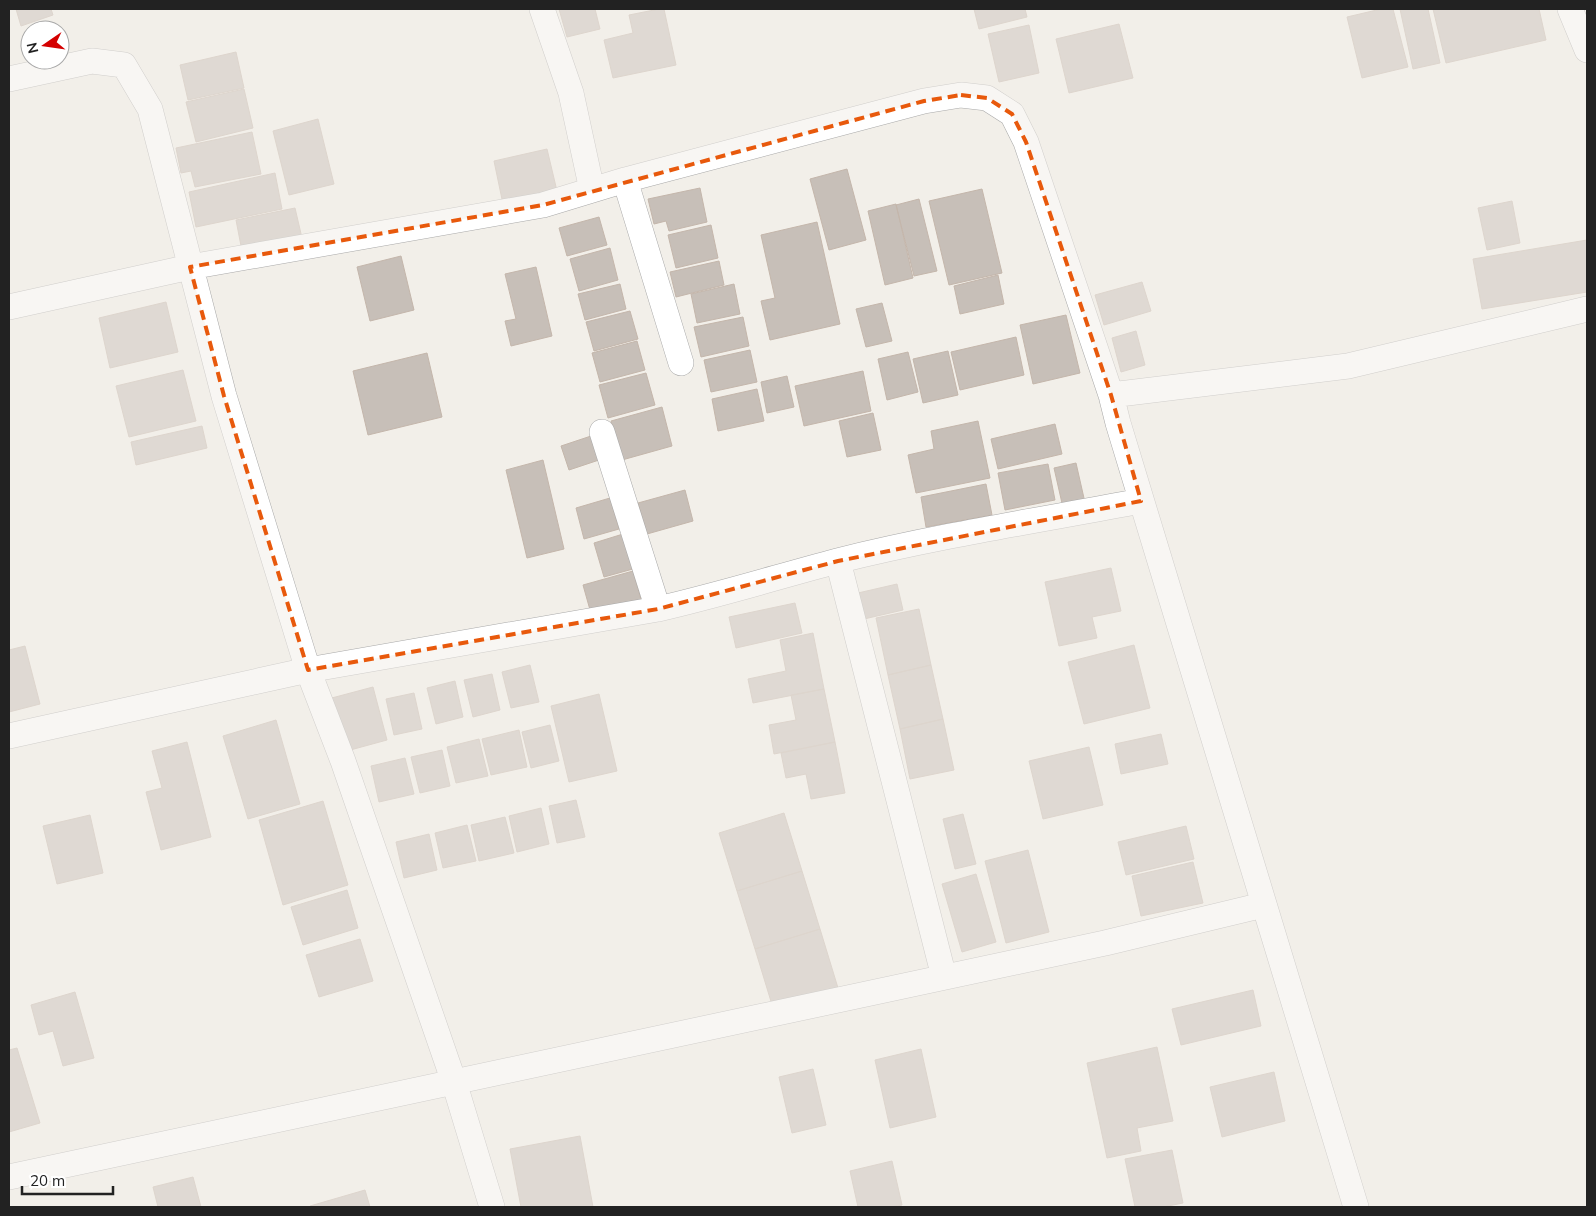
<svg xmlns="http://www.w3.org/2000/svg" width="1596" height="1216" font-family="Mulish,sans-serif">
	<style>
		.building { fill: #c7bfb8; stroke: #c4b6ab }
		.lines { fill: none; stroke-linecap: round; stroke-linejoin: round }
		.minor-casing { stroke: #a9a9a9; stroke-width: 26 }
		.minor { stroke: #fff; stroke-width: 25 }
		.marked { fill: none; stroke: #e8590c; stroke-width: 4; stroke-dasharray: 10 6; stroke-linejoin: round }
	</style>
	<rect width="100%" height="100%" fill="#f2efe9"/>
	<path class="building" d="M16,9h35l2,6 -32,11z
		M559,9h36l5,20 -33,8z
		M659,9h5l12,56 -63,13 -9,-38 29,-7 -4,-18z
		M974,9h51l2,8 -48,12z
		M1381,9h12l15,58 -46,11 -15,-61z
		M1400,9h28l12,54 -27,6z
		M1433,9h106l7,31 -100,23z
		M1119,24l14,54 -64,15 -13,-54z
		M1029,25l10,48 -40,9 -11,-48z
		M236,52l8,36 -56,12 -8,-35z
		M244,89l9,39 -57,14 -10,-40z
		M318,119l16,65 -45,11 -16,-64z
		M252,132l9,42 -66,13 -4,-16 -10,2 -5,-25z
		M547,149l10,42 -54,13 -9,-43z
		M847,169l19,71 -37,10 -19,-71z
		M275,173l7,36 -86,18 -7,-35z
		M700,188l7,34 -38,9 -3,-10 -12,3 -6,-25z
		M982,189l20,84 -53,12 -20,-84z
		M919,199l18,72 -23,5 -18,-71z
		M1512,201l8,42 -33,7 -9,-42z
		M896,204l17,74 -28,7 -17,-74z
		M295,208l7,30 -60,13 -6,-31z
		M599,217l8,28 -40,11 -8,-28z
		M817,222l23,102 -70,16 -9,-39 14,-3 -14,-63z
		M711,225l7,33 -42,10 -8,-33z
		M1587,240v52l-105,17 -9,-50z
		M610,248l8,32 -39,11 -9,-32z
		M401,256l13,54 -44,11 -13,-54z
		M719,261l5,24 -48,12 -6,-25z
		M536,267l16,69 -41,10 -6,-25 11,-2 -11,-45z
		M998,275l6,29 -44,10 -6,-28z
		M1142,282l9,29 -47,14 -9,-30z
		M620,284l6,25 -41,11 -7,-26z
		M734,284l6,30 -43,9 -6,-29z
		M166,302l12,50 -68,16 -11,-50z
		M882,303l10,38 -26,6 -10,-38z
		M630,311l8,28 -44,12 -8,-29z
		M1066,315l14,58 -47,11 -13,-59z
		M743,317l6,29 -48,11 -7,-30z
		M1136,331l9,34 -24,7 -9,-34z
		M1016,337l8,38 -64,15 -9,-38z
		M637,341l8,29 -45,12 -8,-29z
		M750,350l7,32 -46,10 -7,-32z
		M948,351l10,44 -35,8 -10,-44z
		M908,352l10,40 -31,8 -9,-41z
		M427,353l15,64 -74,18 -15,-64z
		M183,370l13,51 -67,16 -13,-51z
		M863,371l8,40 -67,15 -9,-40z
		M646,373l9,32 -47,13 -9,-33z
		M787,376l7,31 -27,6 -6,-31z
		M757,389l7,32 -46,10 -6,-32z
		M662,407l10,39 -50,14 -11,-39z
		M873,413l8,37 -34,7 -8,-36z
		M978,421l12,57 -74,15 -8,-38 26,-6 -3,-18z
		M1055,424l7,30 -64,15 -7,-30z
		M202,426l5,22 -71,17 -5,-23z
		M591,436l8,24 -30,10 -8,-24z
		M543,460l21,89 -37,9 -21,-88z
		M1076,463l10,44 -22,5 -10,-44z
		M1048,464l7,36 -50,10 -7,-37z
		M986,484l6,31 -66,12 -5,-30z
		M685,490l8,31 -46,13 -9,-31z
		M610,498l9,31 -35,10 -8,-31z
		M623,534l10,35 -29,8 -10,-34z
		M1111,568l10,43 -29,6 5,21 -38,8 -14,-64z
		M633,571l9,32 -50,14 -9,-32z
		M897,584l6,26 -39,9 -6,-26z
		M795,603l7,30 -66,15 -7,-31z
		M919,609l12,56 -43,10 -12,-57z
		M813,633l11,56 -71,14 -5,-24 38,-8 -6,-31z
		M1134,645l16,63 -66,16 -16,-62z
		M25,646l15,58 -31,8v-62z
		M530,665l9,37 -28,6 -9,-36z
		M931,665l12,54 -43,10 -12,-54z
		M492,674l8,36 -27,7 -9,-37z
		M455,681l8,36 -27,7 -9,-36z
		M373,687l14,53 -44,12 -15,-53z
		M824,689l11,53 -61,12 -5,-29 27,-5 -5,-25z
		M414,693l8,36 -28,6 -8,-36z
		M599,694l18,77 -48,11 -18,-76z
		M943,719l11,51 -44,9 -10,-50z
		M276,720l24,84 -52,15 -25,-83z
		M550,725l9,36 -28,7 -9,-36z
		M519,730l8,37 -36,8 -9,-36z
		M1161,734l7,30 -47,10 -6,-30z
		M479,739l9,37 -32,7 -9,-36z
		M187,742l24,95 -50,13 -15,-58 16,-4 -10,-37z
		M835,742l10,51 -34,6 -5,-25 -20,4 -5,-25z
		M1089,747l14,58 -60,14 -14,-58z
		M442,750l8,36 -30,7 -9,-36z
		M405,758l9,36 -35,8 -8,-36z
		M576,800l9,37 -28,6 -8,-37z
		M323,801l25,84 -65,20 -24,-85z
		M541,808l8,36 -32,8 -8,-36z
		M784,813l18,58 -65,20 -18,-58z
		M963,814l13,50 -21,5 -12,-50z
		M90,815l13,58 -46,11 -14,-58z
		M505,817l9,36 -35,8 -8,-36z
		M467,825l9,36 -33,7 -8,-35z
		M1186,826l8,33 -68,16 -8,-33z
		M429,834l8,36 -33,8 -8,-36z
		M1028,850l21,82 -43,11 -21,-82z
		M1193,862l10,41 -62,13 -9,-40z
		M802,871l18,58 -65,20 -18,-58z
		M976,874l20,68 -34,10 -20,-68z
		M347,890l11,38 -55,17 -12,-38z
		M820,929l18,59 -65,20 -18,-59z
		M360,939l13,42 -54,16 -13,-42z
		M1253,990l8,36 -80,19 -9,-36z
		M75,992l19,66 -31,8 -10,-35 -14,4 -8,-30z
		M1157,1047l16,74 -36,7 4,23 -34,7 -20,-95z
		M17,1048l23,75 -31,9v-82z
		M921,1049l15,68 -46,11 -15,-68z
		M813,1069l13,56 -34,8 -13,-56z
		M1274,1072l11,49 -63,16 -12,-50z
		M580,1136l13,71h-72l-11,-58z
		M1172,1150l11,53 -20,4h-28l-10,-48z
		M892,1161l10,44 -11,2h-33l-8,-36z
		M193,1177l8,30h-43l-5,-20z
		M365,1190l5,17h-59l-1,-1z"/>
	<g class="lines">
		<defs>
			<path id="minor" d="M542,9l29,84 21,97
				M1570,9l17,41
				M9,79l83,-18 32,4 26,44 74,287 84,274 35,91 111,321 38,125
				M625,180l56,183
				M9,307l181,-40 353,-62 82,-25 299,-79 37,-6 26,3 25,16 14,28 85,253 7,28 238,784
				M1111,395l237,-29 239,-57
				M602,432l56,177
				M838,561l106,416
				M9,736l299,-66 350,-61c61,-14 119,-32 179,-48 100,-25 203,-41 304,-60
				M9,1177l1096,-234 158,-38"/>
		</defs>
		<use href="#minor" class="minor-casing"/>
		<use href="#minor" class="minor"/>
	</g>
	<path d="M0 0H1596V1216H0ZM961,95l26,3 25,16 14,28 85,253 30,106 -303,60 -180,48 -350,61 -84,-274 -34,-129 353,-62 381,-104z" fill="#f2efe9" fill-opacity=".55" fill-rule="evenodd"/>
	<path class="marked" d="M961,95l26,3 25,16 14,28 85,253 30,106 -303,60 -180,48 -350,61 -84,-274 -34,-129 353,-62 381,-104z"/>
	<rect width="1596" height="1216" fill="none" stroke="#222222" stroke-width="20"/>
	<g transform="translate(45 45) rotate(257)"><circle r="24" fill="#ffffff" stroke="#a7a7a7"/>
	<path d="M0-4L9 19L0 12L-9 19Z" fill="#d40000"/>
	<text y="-8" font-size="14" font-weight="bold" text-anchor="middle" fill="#222222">N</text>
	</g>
	<path d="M22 1186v8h91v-8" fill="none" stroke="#222222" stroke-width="2.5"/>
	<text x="30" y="1186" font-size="15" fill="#222222" stroke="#ffffff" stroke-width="4" paint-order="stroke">20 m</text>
</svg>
